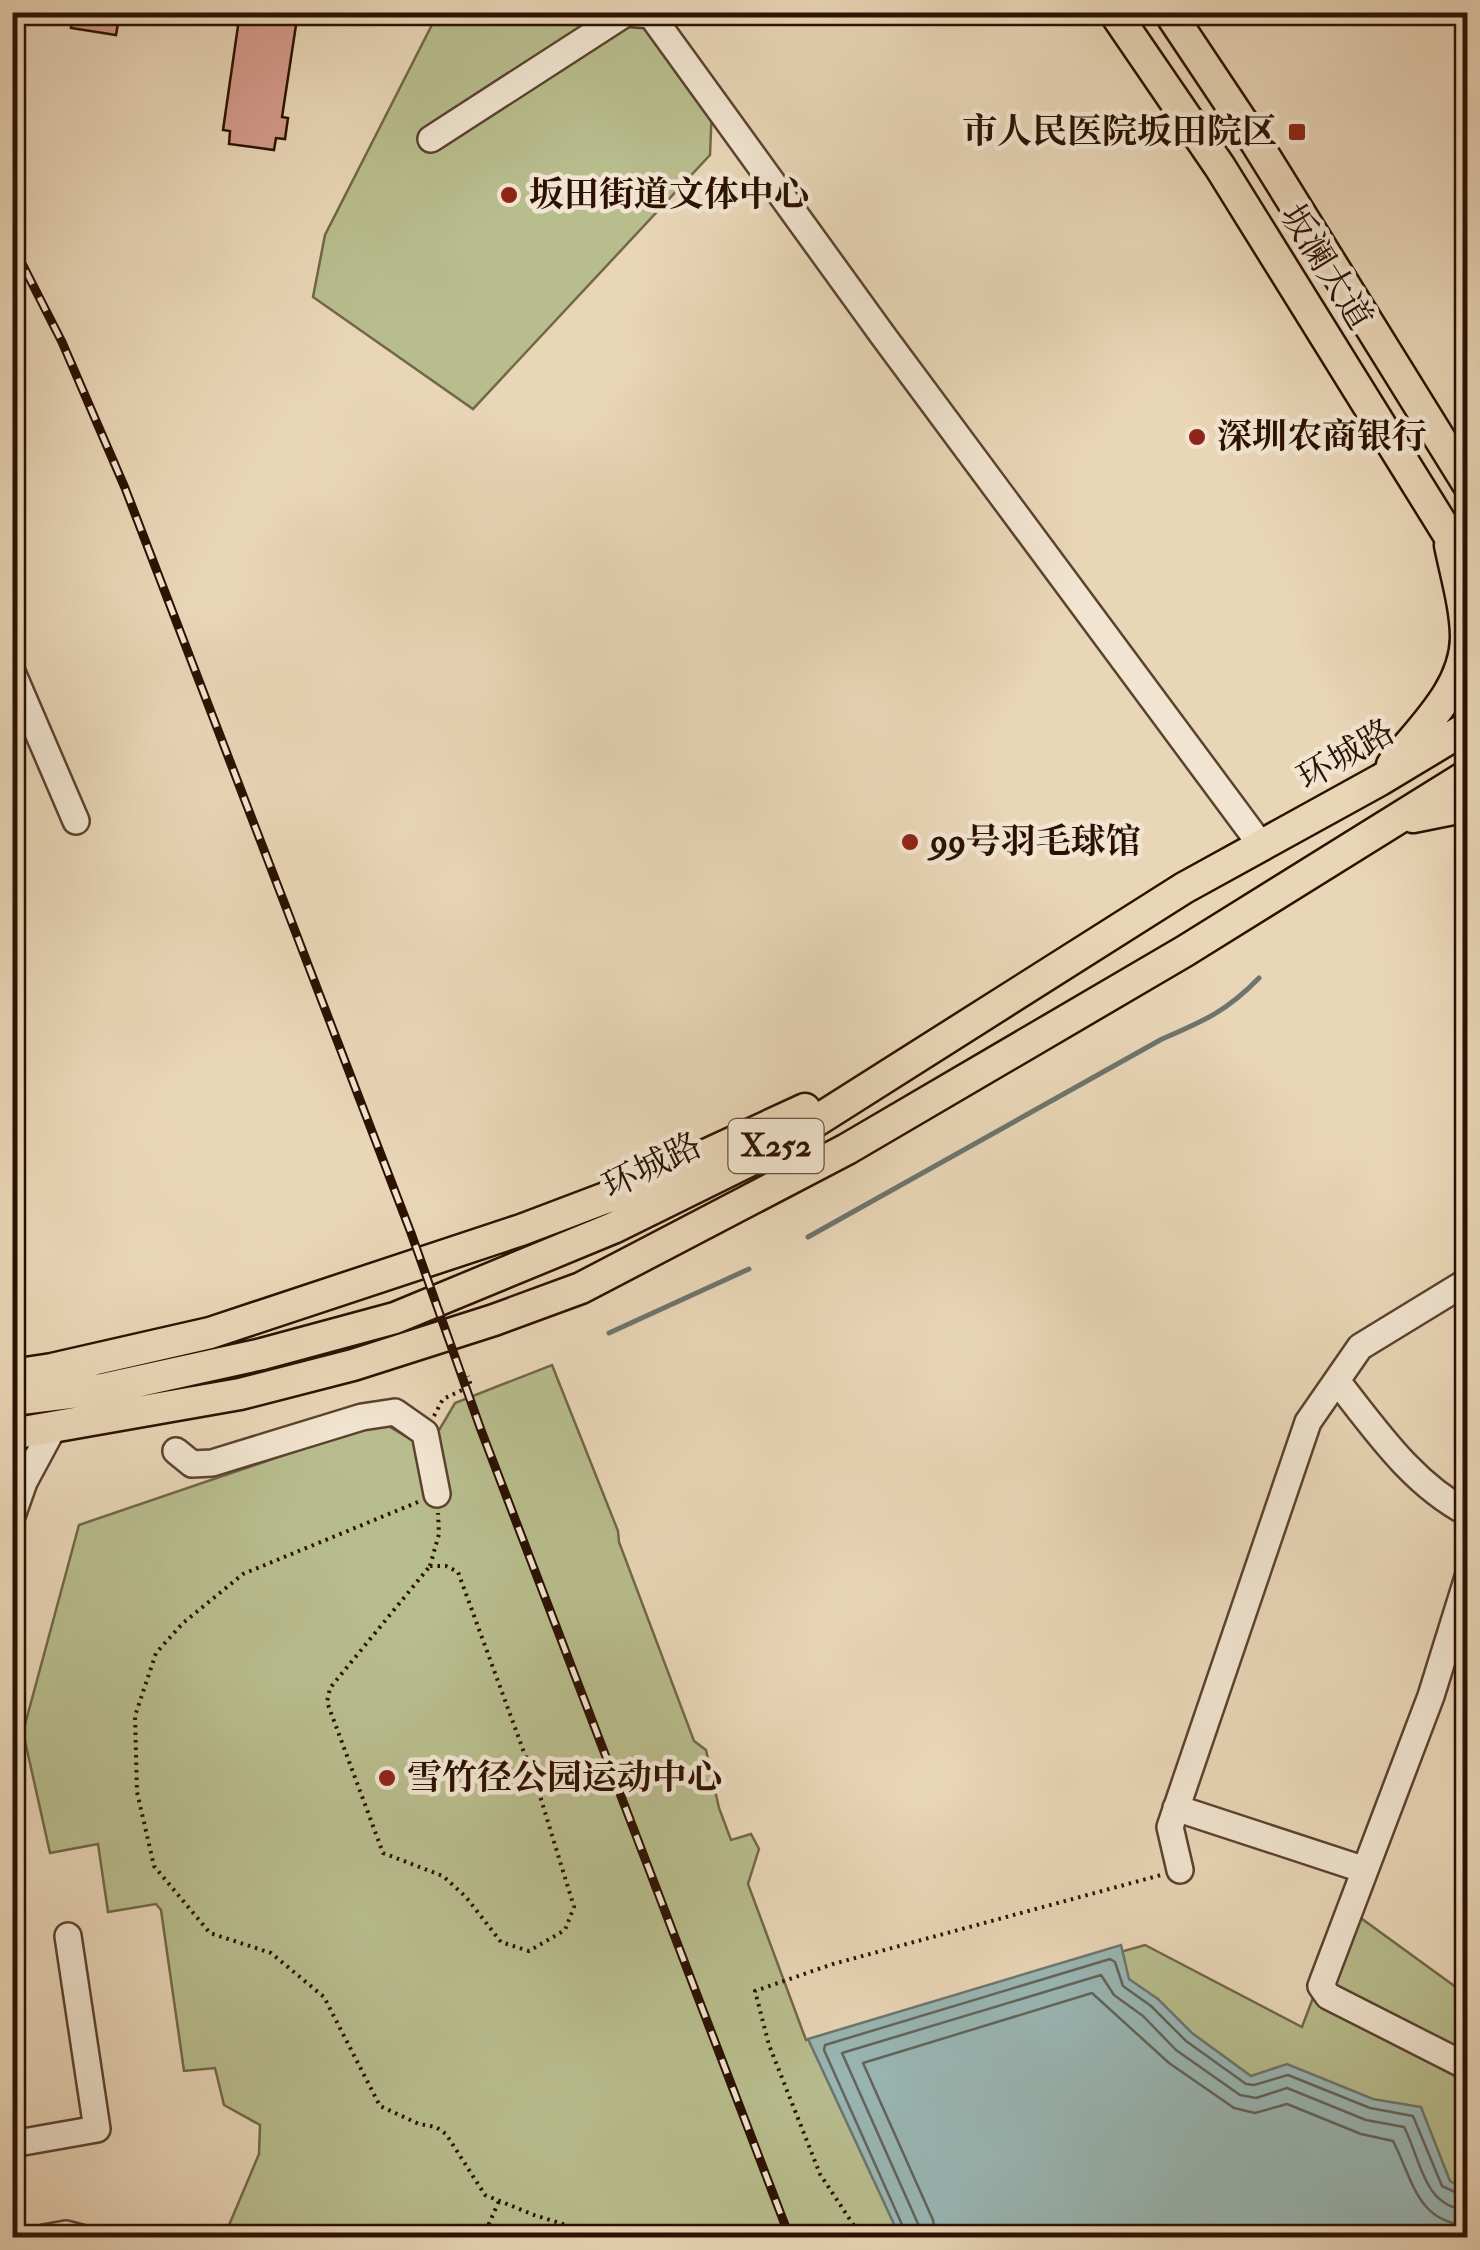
<svg xmlns="http://www.w3.org/2000/svg" width="1480" height="2250" font-family="'IM FELL Double Pica','Noto Serif SC',serif">
	<style>
		.green { fill: #b8bd8d; stroke: #726748; stroke-width: 2.5 }
		.water { fill: #99b7b5; stroke: #6d756d; stroke-width: 2.5 }
		.lines { fill: none; stroke-linecap: round; stroke-linejoin: round }
		.shore { stroke: #62645c; stroke-width: 2.5 }
		.stream { stroke: #6d756d; stroke-width: 5 }
		.building { fill: #d49a8c; stroke: #2c1102; stroke-width: 2.5 }
		.minor-casing { stroke: #5b422f; stroke-width: 30 }
		.major-casing { stroke: #2c1102; stroke-width: 35 }
		.path { stroke: #2c1102; stroke-width: 4; stroke-dasharray: 2.5 5; stroke-linecap: butt }
		.minor { stroke: #f1e4d0; stroke-width: 25 }
		.major { stroke: #e9d6b7; stroke-width: 30 }
		.rail-casing { stroke: #2c1102; stroke-width: 9 }
		.rail { stroke: #f1e4d0; stroke-width: 5; stroke-dasharray: 15; stroke-linecap: butt }
		.poi-dot { fill: #8f2418; stroke: #f1e4d0; stroke-width: 4 }
		.labels { text-anchor: middle; dominant-baseline: central; stroke-width: 9; stroke-linejoin: round; paint-order: stroke }
		.shield { fill: #f1e4d0; stroke: #675040; stroke-width: 2.5 }
		.shield-label { font-size: 32px; font-weight: bold; fill: #2c1102 }
		.poi-label { font-size: 35px; font-weight: bold; fill: #2c1102; stroke: #f1e4d0; text-anchor: start }
		.street-label { font-size: 35px; fill: #2c1102; stroke: #f1e4d0 }
	</style>
	<rect width="100%" height="100%" fill="#e9d6b7"/>
	<filter id="stains"><feTurbulence type="fractalNoise" baseFrequency=".002" numOctaves="4"/><feColorMatrix values="0 0 0 0 .2 0 0 0 0 .09 0 0 0 0 .02 0 0 0 .5 -.17"/></filter>
	<radialGradient id="worn" r=".72"><stop offset=".6" stop-color="#630" stop-opacity="0"/><stop offset="1" stop-color="#630" stop-opacity=".3"/></radialGradient>
	<path class="green" d="M438,13h213l62,69 -3,73 -237,254 -160,-112 12,-62z
		M552,1365l66,166 1,11 75,199 12,9 13,58 12,32 20,-6 8,15 -11,35 58,156 339,-95 157,82 45,-119 117,85 3,-2v246h-1243l35,-83 1,-29 -36,-20 -9,-37 -31,3 -23,-161 -5,-6 -48,8 -10,-68 -48,9 -27,-121 56,-207 302,-103 47,27 27,-46z"/>
	<path class="water" d="M1121,1945l8,34 29,20 34,34 59,43 36,-12 86,35 48,8 29,74 17,9v47h-567l-92,-198z"/>
	<g class="lines">
		<path class="shore" d="M908,2238l-84,-188 1,-5 285,-86 5,3 8,24 28,20 35,35 60,43 8,1 34,-10 82,33 43,8 29,70 26,12
			M921,2238l-2,-12 -77,-173 259,-78 13,20 29,21 33,34 64,45 16,3 31,-10 79,32 38,7c17,32 19,81 64,83
			M936,2238l-3,-18 -70,-157 229,-70 77,70 65,45 21,5 32,-9 74,30 32,7c19,36 24,83 75,84"/>
		<path class="stream" d="M808,1237l354,-198c42,-18 65,-28 97,-61
			M609,1333l140,-64"/>
	</g>
	<path class="building" d="M73,12h47l-4,23 -45,-7z
		M240,12h58l-16,105 6,1 -3,21 -9,-1 -2,12 -45,-6 1,-13 -7,-1z"/>
	<g class="lines">
		<defs>
			<path id="minor" d="M431,139l195,-126 25,2 233,322 377,508
				M12,672l64,149
				M1337,1381c38,48 75,103 131,132
				M176,1451l16,13 20,-1 150,-46 33,-5 30,21 12,61
				M12,1516l12,-34 28,-52
				M1468,1577l-37,119 -110,290 7,10 140,71
				M1176,1808l189,62
				M1180,1870l-10,-43 138,-405 52,-75 108,-66
				M12,2144l85,-15 -29,-193
				M44,2238l22,-4 15,4"/>
			<path id="major" d="M1114,12l106,155 248,399
				M1169,12l88,132 211,340
				M1392,765c30,-38 73,-76 74,-127 0,-30 -10,-63 -16,-93
				M1413,817l55,-11
				M12,1375l40,-6 158,-36 311,-103 124,-47 160,-74
				M12,1400l91,-11 159,-35 133,-36 218,-90 154,-76 417,-264 196,-108 88,-53
				M12,1434l228,-40 113,-29 141,-45 87,-32 266,-139 338,-198 283,-176"/>
		</defs>
		<use href="#minor" class="minor-casing"/>
		<use href="#major" class="major-casing"/>
		<path class="path" d="M434,1416l9,-17 28,-13 -3,-10
			M418,1502l-175,72 -60,49 -27,30 -21,63 2,76 17,74 56,67 61,20 53,44 56,109 39,18 17,3 10,7 39,61 49,20 74,23
			M430,1566l9,-32 -1,-21
			M430,1566h16l12,6 82,224 34,111 -9,23 -36,21 -28,-9 -35,-45 -23,-21 -60,-23 -56,-151 3,-14z
			M486,2238l-2,-3 15,-34
			M862,2238l-42,-64 -51,-129 -14,-54 78,-27 328,-89"/>
		<use href="#minor" class="minor"/>
		<use href="#major" class="major"/>
		<defs>
			<path id="rail" d="M12,244l50,98 63,146 286,745 70,197 309,808"/>
		</defs>
		<use href="#rail" class="rail-casing"/>
		<use href="#rail" class="rail"/>
	</g>
	<g class="poi-dot">
		<rect x="1287" y="122" width="20" height="20" rx="5"/>
		<circle cx="509" cy="195" r="10"/>
		<circle cx="1197" cy="437" r="10"/>
		<circle cx="910" cy="842" r="10"/>
		<circle cx="387" cy="1778" r="10"/>
	</g>
	<g class="labels">
		<rect class="shield" x="728.5" y="1119" width="95" height="54" rx="8"/>
		<g class="shield-label">
			<text x="776" y="1146">X252</text>
		</g>
		<g class="poi-label">
			<text x="1277" y="132" text-anchor="end">市人民医院坂田院区</text>
			<text x="529" y="195">坂田街道文体中心</text>
			<text x="1217" y="437">深圳农商银行</text>
			<text x="930" y="842">99号羽毛球馆</text>
			<text x="407" y="1778">雪竹径公园运动中心</text>
		</g>
		<g class="street-label">
			<text transform="translate(1326 267) rotate(58)">坂澜大道</text>
			<text transform="translate(1346 755) rotate(-30)">环城路</text>
			<text transform="translate(652 1166) rotate(-26)">环城路</text>
		</g>
	</g>
	<rect width="1480" height="2250" fill="none" stroke="#e9d6b7" stroke-width="50"/>
	<rect x="15" y="15" width="1450" height="2220" fill="none" stroke="#2c1102" stroke-width="5"/>
	<rect x="25" y="25" width="1430" height="2200" fill="none" stroke="#2c1102" stroke-width="2.5"/>
	<rect width="100%" height="100%" filter="url(#stains)"/>
	<rect width="100%" height="100%" fill="url(#worn)"/>
</svg>
